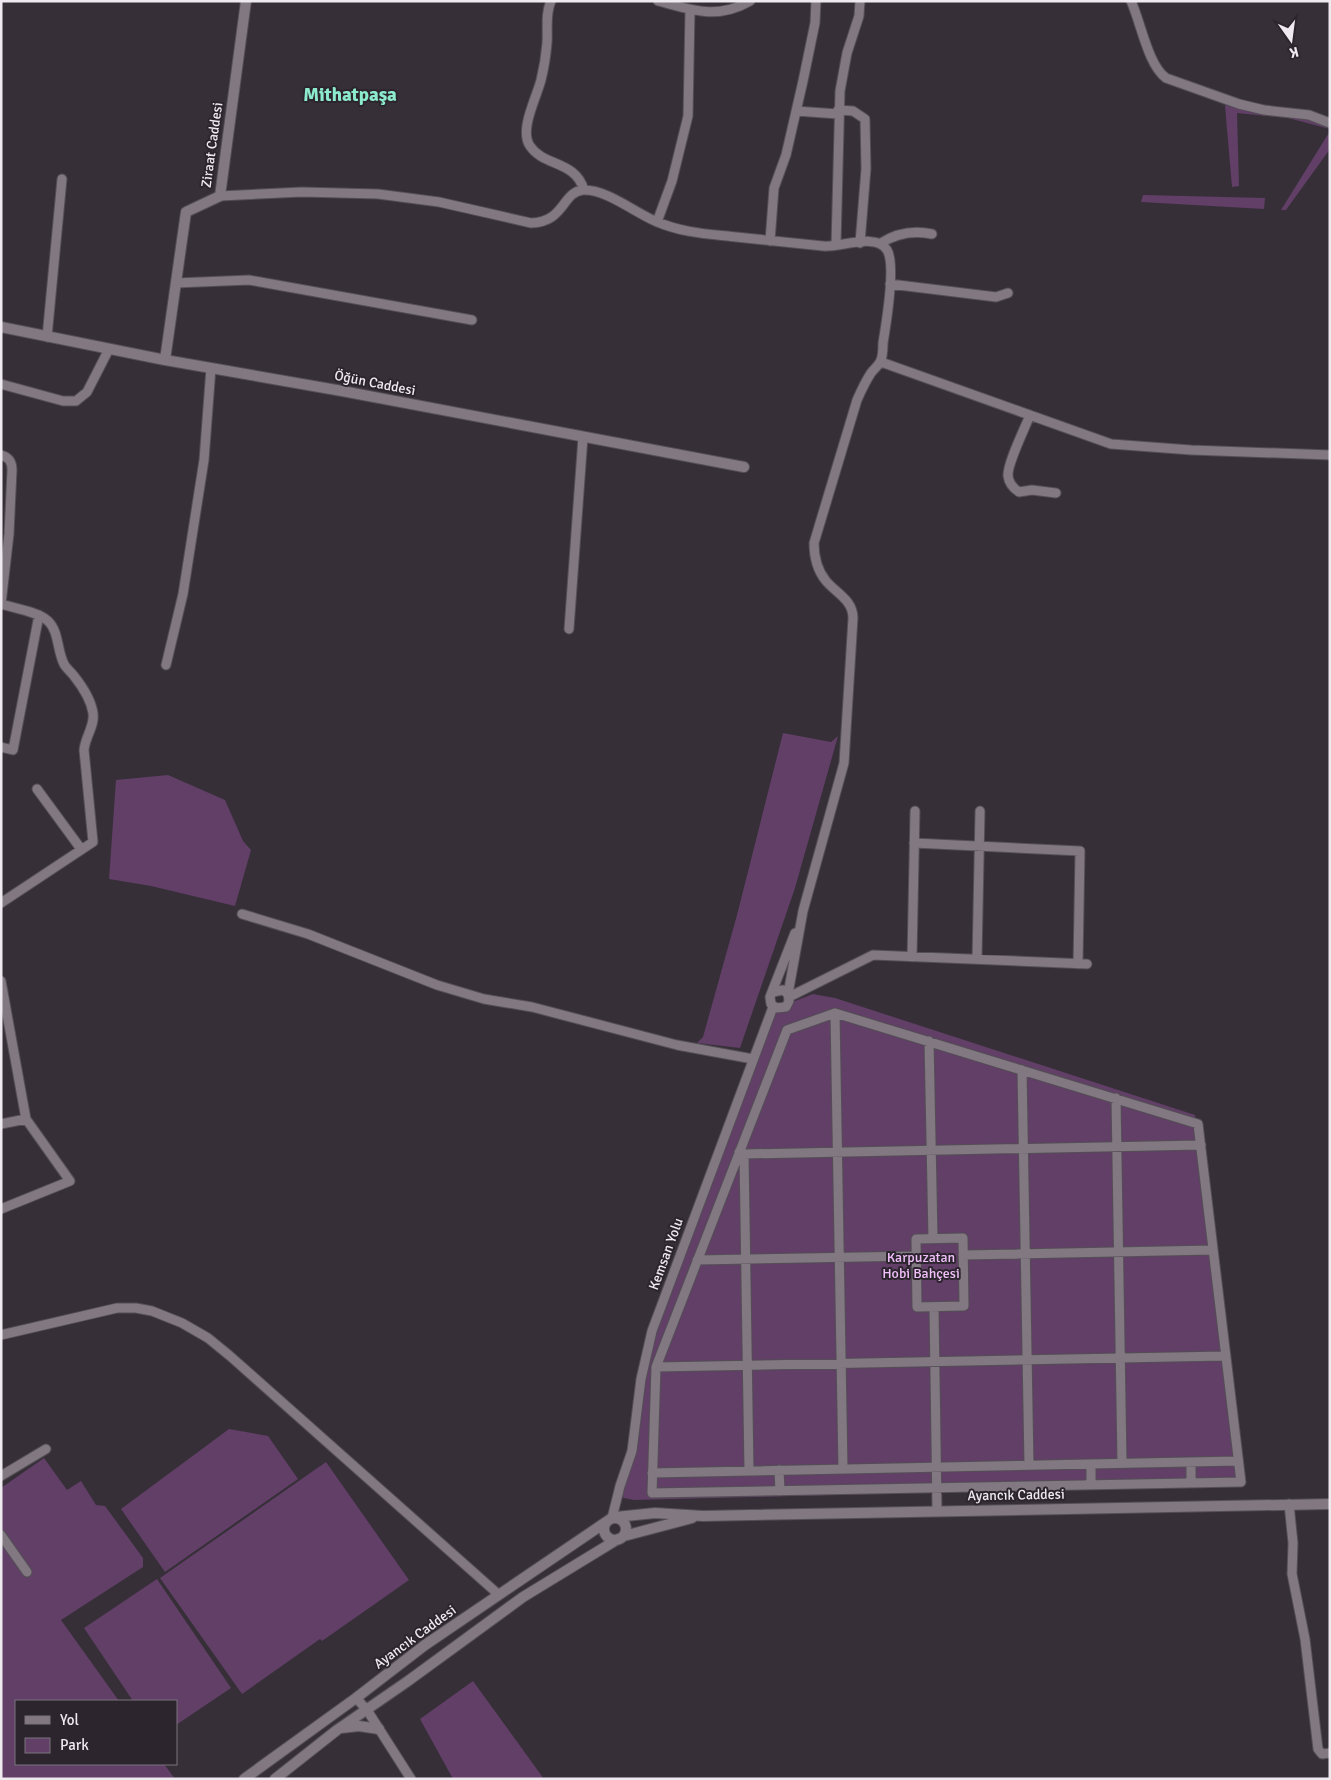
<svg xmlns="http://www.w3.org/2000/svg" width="1331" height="1780" font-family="Signika,sans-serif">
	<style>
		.green { fill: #613f67 }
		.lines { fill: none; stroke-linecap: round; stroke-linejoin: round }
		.minor-casing { stroke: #544e55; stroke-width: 11 }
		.tertiary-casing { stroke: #544e55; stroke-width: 12 }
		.minor { stroke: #817882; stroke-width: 9 }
		.tertiary { stroke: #817882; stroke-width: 10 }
		.labels { text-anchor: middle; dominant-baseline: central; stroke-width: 4; stroke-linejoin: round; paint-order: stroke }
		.street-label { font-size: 14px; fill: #efeaf0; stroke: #2c252e }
		.park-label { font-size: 14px; fill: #f1c0fa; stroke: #2c252e }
		.district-label { font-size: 19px; font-weight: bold; fill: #8debcd; stroke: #2c252e }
	</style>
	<rect width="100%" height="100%" fill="#362f38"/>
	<path class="green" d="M1227,101l103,22v6l-42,-11 -51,-5 2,73 -7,1 -7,-81z
		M1330,131v18l-44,61h-5z
		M1143,195l122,3 -1,11 -123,-7z
		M783,733l48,9 7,-6 -43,152 -55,160 -43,-5 6,-6 34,-122z
		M168,775l57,25 18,41 8,9 -16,56 -84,-20 -42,-7 7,-99z
		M813,994l22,4 360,117 43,370 -604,15 -10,-2 -4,-3 14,-40 6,-89 126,-333 10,-21 19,-11z
		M229,1429l39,7 30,43 -133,93 -44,-63z
		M44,1458l23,32 14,-9 15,24 9,1 38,52v9l-82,53 58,81h-103v63h148l11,15h-174v-291z
		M326,1462l83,118 -87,61 -2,-2 -78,55 -82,-116z
		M157,1579l74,109 -55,37v-24h-43l-49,-73z
		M473,1681l71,98h-91l-33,-60z"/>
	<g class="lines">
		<defs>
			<path id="minor" d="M551,1c-6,13 -3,28 -4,42 -1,12 -3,25 -6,37 -5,19 -22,50 -11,66 14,21 45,14 54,44
				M658,1c34,9 59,19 92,0
				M1131,1c10,22 17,64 35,77l73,26 25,6 45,5 21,8
				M838,110l15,1 12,8 1,50 -6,74
				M796,111l42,3
				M220,196l82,-4 76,2 61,8 92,21c34,-1 31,-31 52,-33 23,-1 51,22 72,31 27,12 53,13 81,16 29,3 58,6 87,9 16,2 54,-14 64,4 9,14 -1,75 -4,93 0,6 0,14 -3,19 -2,4 -7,8 -9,11 -6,9 -10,18 -14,27l-43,143c0,13 3,27 12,38 10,12 27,19 27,37l-9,145 -41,148 -15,83
				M657,222l15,-41 16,-65 2,-106
				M770,241l4,-53 12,-33 17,-74 12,-58 1,-22
				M881,243c16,-10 32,-13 51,-9
				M836,245l4,-154 7,-38 12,-37 1,-15
				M176,283l73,-3 223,40
				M890,284l106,13 12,-4
				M47,337l15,-158
				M881,362l230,82 80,6 139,5
				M1,384l62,17h13l11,-9 22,-43
				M1030,415c-5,13 -23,49 -22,61 1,8 5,12 11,16l13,-2 24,3
				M1,455c8,2 11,7 11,15l-3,64 -8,70c13,4 38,8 47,17 11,10 9,30 16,43 2,4 7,8 10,12 8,10 17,24 19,37 2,13 -8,24 -9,37l9,92 -92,61
				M569,629l14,-192
				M166,665l17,-71 21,-134 7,-92
				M1,747l12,3 26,-135
				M37,789l44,60
				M914,843l166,8 -2,113
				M242,914l66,20 129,51 47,14 48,8 145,38 76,14
				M912,957l3,-146
				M977,959l3,-148
				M1,981l25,138 44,62 -69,28
				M773,992l10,-2 5,4 1,7 -3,6 -10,1 -5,-4 -1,-7 25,-64
				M789,997l84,-42 214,9
				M835,1013l363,111 43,358 -589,11 4,-126 131,-337z
				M835,1013l8,456
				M929,1041l4,197
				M1022,1070l7,395
				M1116,1098l6,365
				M1,1124l25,-5
				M739,1152l5,2 457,-9
				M744,1154l5,317
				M963,1238l1,68 -47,1 -1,-68z
				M963,1255l250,-5
				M697,1260l220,-4
				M934,1307l3,203
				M1,1335l116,-27h19l16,3 30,12 26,15 22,18 268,238
				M656,1367l570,-11
				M1191,1462v21
				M1091,1464v21
				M779,1470l1,21
				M652,1473l586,-12
				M1,1476l45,-27
				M1289,1504l4,39 -1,31 13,65 13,110 4,5 8,-1
				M612,1518l8,-32 12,-35 9,-72 11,-48 121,-324
				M1,1535l26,37
				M356,1698l11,12 44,69"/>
			<path id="tertiary" d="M1,327l164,33 177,31 402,76
				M165,360l21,-148 34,-16 26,-195
				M616,1517l39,-4 48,3 627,-12
				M604 1529a11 11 0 1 1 22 0a11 11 0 1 1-22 0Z
				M624,1536l68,-18
				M341,1728l18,-2 20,3
				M244,1779l112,-81 69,-53 181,-123
				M275,1779l62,-49 71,-49 115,-84 95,-58"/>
		</defs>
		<use href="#minor" class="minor-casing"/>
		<use href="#tertiary" class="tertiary-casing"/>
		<use href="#minor" class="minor"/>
		<use href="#tertiary" class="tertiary"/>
	</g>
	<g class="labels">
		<g class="street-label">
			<text transform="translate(212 145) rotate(-82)">Ziraat Caddesi</text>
			<text transform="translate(375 383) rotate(11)">Öğün Caddesi</text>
			<text transform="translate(666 1254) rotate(-70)">Kemsan Yolu</text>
			<text transform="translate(1016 1495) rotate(-1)">Ayancık Caddesi</text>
			<text transform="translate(415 1637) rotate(-36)">Ayancık Caddesi</text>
		</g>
		<g class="park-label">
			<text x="921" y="1257">Karpuzatan<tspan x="921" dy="16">Hobi Bahçesi</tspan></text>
		</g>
		<g class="district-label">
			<text x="350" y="95">Mithatpaşa</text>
		</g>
	</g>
	<rect width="1331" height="1780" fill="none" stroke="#efeaf0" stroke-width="5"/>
	<rect x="15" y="1700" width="162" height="65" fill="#2c252e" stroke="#7a747c"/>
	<rect x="25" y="1716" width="25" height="8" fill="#817882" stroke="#7a747c"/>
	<text x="60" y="1725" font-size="15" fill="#efeaf0">Yol</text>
	<rect x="25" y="1738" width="25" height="15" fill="#613f67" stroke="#7a747c"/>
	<text x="60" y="1750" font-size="15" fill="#efeaf0">Park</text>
	<g transform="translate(1291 40) rotate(166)" stroke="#2c252e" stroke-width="4" paint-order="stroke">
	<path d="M0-4L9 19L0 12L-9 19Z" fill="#efeaf0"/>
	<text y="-8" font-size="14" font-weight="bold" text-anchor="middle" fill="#efeaf0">K</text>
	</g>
</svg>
